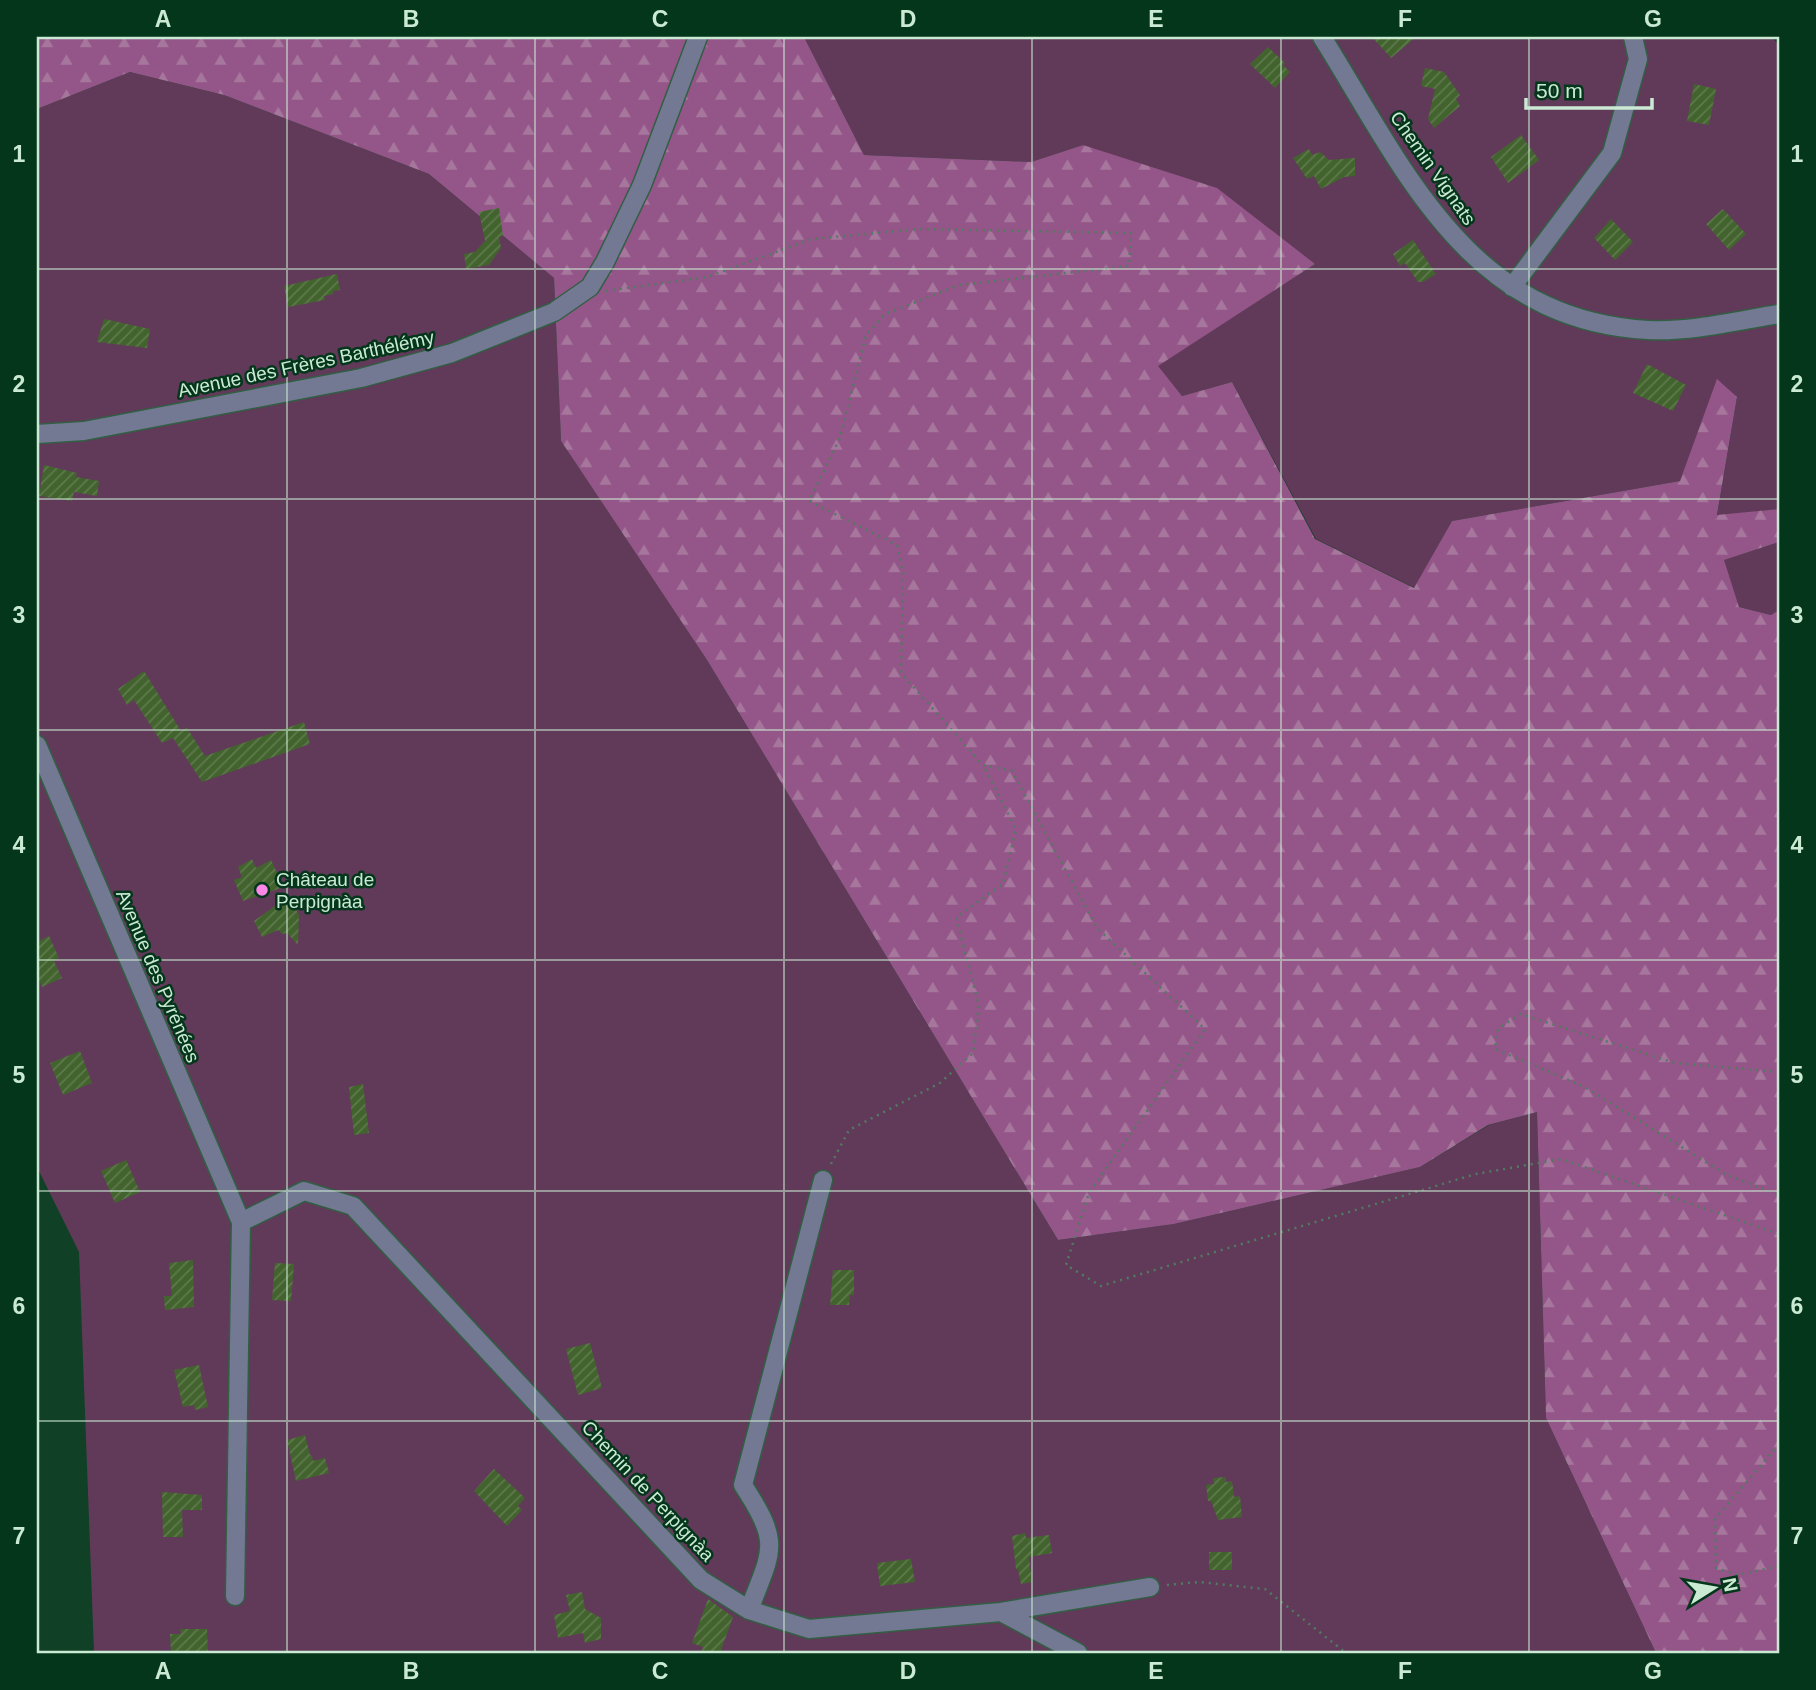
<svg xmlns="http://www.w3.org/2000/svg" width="1816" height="1690" font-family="Helvetica,sans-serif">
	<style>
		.grass { fill: #613a59 }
		.forest { fill: url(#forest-firs) }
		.building { fill: url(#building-hatch) }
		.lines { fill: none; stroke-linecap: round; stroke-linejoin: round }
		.minor-casing { stroke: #325f44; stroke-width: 21 }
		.path { stroke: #517b61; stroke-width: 2.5; stroke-dasharray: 2 5; stroke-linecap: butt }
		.minor { stroke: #737992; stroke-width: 18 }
		.grid { fill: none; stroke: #cbead4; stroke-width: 2; stroke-opacity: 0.55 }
		.poi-dot { fill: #fb87e6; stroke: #03361b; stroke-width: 2.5 }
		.labels { text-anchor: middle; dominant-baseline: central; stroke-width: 5; stroke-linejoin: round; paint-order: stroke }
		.street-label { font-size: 19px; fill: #cbead4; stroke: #03361b }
		.poi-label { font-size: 19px; fill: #cbead4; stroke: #03361b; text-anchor: start }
		.neatline { fill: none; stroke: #cbead4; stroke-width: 2.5 }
		.grid-label { font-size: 23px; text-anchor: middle; font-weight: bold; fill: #cbead4 }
	</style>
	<defs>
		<pattern id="forest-firs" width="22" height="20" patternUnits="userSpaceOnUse" patternTransform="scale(1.75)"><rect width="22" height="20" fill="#945588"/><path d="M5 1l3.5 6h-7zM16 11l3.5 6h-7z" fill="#a6769d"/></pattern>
		<pattern id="building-hatch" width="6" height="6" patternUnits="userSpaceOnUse" patternTransform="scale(1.75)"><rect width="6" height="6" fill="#43632e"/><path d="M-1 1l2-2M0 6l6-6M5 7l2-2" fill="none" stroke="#5d7a4b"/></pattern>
	</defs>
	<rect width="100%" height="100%" fill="#104025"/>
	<path class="grass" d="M804,37h968l7,8v464l-62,7 20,-119 -57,84 -228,40 -37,67 -99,-49 -84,-157 -50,14 -25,-30 158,-102 -232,-119 -52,17 -167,-7z
		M130,72l94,23 205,79 125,104 7,163 146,219 351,580 116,-16 246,-57 69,-42 48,-13 9,306 110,235h-1562l-15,-401 -42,-85v-1058z
		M1779,542v68l-8,5 -32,-8 -16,-47z"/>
	<path class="forest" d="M37,37h767l60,118 167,7 52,-17 134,43 98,76 -157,102 24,30 50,-14 83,157 99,49 38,-67 228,-40 37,-102 20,18 -20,118 62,-6v33l-55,18 15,47 32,8 8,-5v1043h-123l-110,-235 -9,-306 -49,13 -68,42 -246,57 -116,16 -351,-580 -146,-219 -7,-163 -125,-104 -205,-79 -94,-23 -93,37z"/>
	<path class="building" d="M1372,37h44l-25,21z
		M1268,47l17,16 -2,2 7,7 -15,16 -25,-24z
		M1425,68l19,4 16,23 -4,4 4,7 -26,22 -6,-9 7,-30 -14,-3z
		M1694,84l22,5 -7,36 -22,-4z
		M1521,135l18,25 -31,23 -17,-26z
		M1309,149l3,6 8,-3 9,8 26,-2v18l-11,1 -23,12 -7,-13 -7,3 -14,-21z
		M499,208l4,28 -4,1 2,11 -12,17 -23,4 -2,-15 11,-2 10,-11 -6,-29z
		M1723,209l23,25 -17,16 -23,-26z
		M1611,219l22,23 -18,18 -21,-22z
		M1413,240l23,34 -13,8h-5l-13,-19 -5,3 -7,-12z
		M337,274l3,16 -7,1 1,3 -10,2 1,4 -37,7 -4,-21z
		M104,319l46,10 -3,19 -50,-6z
		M1647,364l39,21 -13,26 -40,-18z
		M44,465l33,8 -1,4 23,4 -2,15 -23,-4 -2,9 -33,-5z
		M144,671l37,60 6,-3 18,28 99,-34 6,22 -108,38 -29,-44 -11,5 -28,-43 -7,5 -9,-16z
		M252,859l4,9 15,-8 13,27 -41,14 -9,-21 8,-3 -4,-10z
		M289,896l10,19 -1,30 -11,-12 -5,1 -4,-4 -16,7 -8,-16z
		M49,936l10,22 -5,3 8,17 -20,9 -5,-12v-33z
		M80,1051l12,32 -29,12 -13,-32z
		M363,1084l6,49 -15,2 -5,-48z
		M126,1160l14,32 -25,11 -14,-32z
		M193,1260l1,47 -29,3 -1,-14h8l-3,-33z
		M275,1263l19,1 -3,37 -19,-1z
		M833,1270h21v25h-4l-1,10h-19z
		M590,1343l12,45 -24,7 -12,-46z
		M199,1365l9,42 -13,3 -1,-5 -11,2 -9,-37z
		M305,1435l5,20h2l1,6 12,-3 4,15 -33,8 -9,-41z
		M494,1469l31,29 -7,8 4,4 -15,16 -33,-35z
		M1226,1477v5l6,-1 2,16 6,-1 2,21 -24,3 -7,-19h-3l-2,-16 8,-1 -1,-6z
		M162,1492l40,3v15h-20l1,27h-20z
		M1025,1533l1,5 23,-3 3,18 -23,4 3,25 -11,2 -3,-15h-2l-4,-33z
		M1209,1552h23v18h-23z
		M911,1559l4,23 -35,4 -3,-23z
		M582,1592l3,17 16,9v21l-16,4 -2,-10 -25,5 -4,-23 16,-4 -4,-16z
		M708,1599l25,18 -13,36h-19l2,-6 -11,-4z
		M180,1629h27l1,24h-37l-1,-19h11z"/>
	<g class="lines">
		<defs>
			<path id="minor" d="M1322,37c83,133 146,283 326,293 44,2 88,-9 131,-16
				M1512,287l100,-134 26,-94 -5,-22
				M37,434l47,-3 277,-53 91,-25 102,-41 36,-25 15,-25 37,-77 56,-148
				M37,745l204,477 -6,374
				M241,1222l63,-31 49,15 348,374 48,30 60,19 192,-17 149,-25
				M749,1610c24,-62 32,-66 -6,-125l80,-305
				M1001,1612l77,41"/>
		</defs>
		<use href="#minor" class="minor-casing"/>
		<path class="path" d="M606,291l101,-14 105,-38 107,-10 212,4 -2,33 -170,19 -74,29 -19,21 -26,103 -31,63 88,44 6,28 -2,100 82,92 29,6 85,157 108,101 -116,164 -23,72 35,21 375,-112 85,-15 218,75
			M1779,1072l-104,-9 -155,-49 -22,15 -3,20 90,38 140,87 54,21
			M831,1164l18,-34 91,-47 33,-30 6,-47 -23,-89 47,-33 13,-55 -33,-64
			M1779,1444l-64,75 1,49 22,7 41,-9
			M1167,1585l32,-3 66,7 81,64"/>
		<use href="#minor" class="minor"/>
	</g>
	<path class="grid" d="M287,37v1616M535,37v1616M784,37v1616M1032,37v1616M1281,37v1616M1529,37v1616M37,269h1742M37,499h1742M37,730h1742M37,960h1742M37,1191h1742M37,1421h1742"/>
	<circle class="poi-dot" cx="262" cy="890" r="7"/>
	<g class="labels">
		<g class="street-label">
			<text transform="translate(1433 168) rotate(55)">Chemin Vignats</text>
			<text transform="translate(306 364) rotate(-12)">Avenue des Frères Barthélémy</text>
			<text transform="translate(158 976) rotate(67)">Avenue des Pyrénées</text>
			<text transform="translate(648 1491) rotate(47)">Chemin de Perpignàa</text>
		</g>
		<g class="poi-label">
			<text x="276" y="879">Château de<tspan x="276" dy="22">Perpignàa</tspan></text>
		</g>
	</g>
	<rect width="1816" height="1690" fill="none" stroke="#03361b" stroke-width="77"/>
	<g transform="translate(1714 1588) rotate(79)" stroke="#03361b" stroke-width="5" paint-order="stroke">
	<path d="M0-5L12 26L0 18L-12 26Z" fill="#cbead4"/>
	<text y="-10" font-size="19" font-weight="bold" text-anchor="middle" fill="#cbead4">N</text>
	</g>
	<path d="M1526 98v10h126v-10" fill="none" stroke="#cbead4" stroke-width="3.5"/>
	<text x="1536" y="98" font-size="21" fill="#cbead4" stroke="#03361b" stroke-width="5" paint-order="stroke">50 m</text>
	<rect x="38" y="38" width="1740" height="1614" class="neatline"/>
	<g class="grid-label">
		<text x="163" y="27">A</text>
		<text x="411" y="27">B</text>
		<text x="660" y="27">C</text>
		<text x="908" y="27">D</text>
		<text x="1156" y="27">E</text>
		<text x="1405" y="27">F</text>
		<text x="1653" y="27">G</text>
		<text x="19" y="162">1</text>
		<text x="1797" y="162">1</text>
		<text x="19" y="392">2</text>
		<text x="1797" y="392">2</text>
		<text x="19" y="623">3</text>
		<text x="1797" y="623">3</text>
		<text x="19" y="853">4</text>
		<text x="1797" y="853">4</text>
		<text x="19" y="1083">5</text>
		<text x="1797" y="1083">5</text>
		<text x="19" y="1314">6</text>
		<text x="1797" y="1314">6</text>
		<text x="19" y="1544">7</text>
		<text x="1797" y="1544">7</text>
		<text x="163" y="1679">A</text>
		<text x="411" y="1679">B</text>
		<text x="660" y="1679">C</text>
		<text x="908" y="1679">D</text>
		<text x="1156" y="1679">E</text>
		<text x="1405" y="1679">F</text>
		<text x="1653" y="1679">G</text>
	</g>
</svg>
